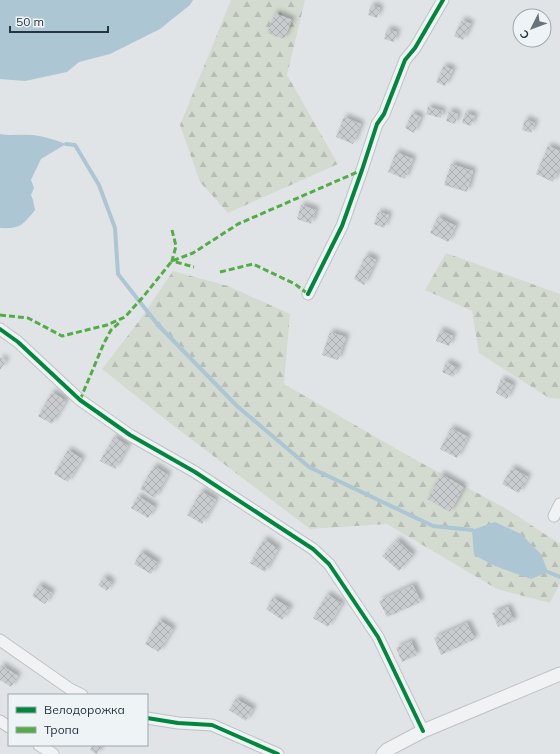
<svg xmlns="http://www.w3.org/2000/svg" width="560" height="754" font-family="Mulish,sans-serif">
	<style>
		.forest { fill: url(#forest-firs) }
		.water { fill: #adc6d3 }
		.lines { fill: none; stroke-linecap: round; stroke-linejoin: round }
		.stream { stroke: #adc6d3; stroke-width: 4 }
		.building { fill: url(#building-cross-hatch); filter: url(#shadow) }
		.minor-casing { stroke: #bfc2c5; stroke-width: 13 }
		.tertiary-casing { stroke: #bfc2c5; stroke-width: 15 }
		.minor { stroke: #f0f2f3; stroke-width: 11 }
		.tertiary { stroke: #f0f2f3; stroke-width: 13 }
		.quiet { stroke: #53ac46; stroke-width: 3; stroke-dasharray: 6 3; stroke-linecap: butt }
		.cycleway-casing { stroke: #eef3f6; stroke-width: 6 }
		.cycleway { stroke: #00873e; stroke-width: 4 }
	</style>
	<defs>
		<pattern id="forest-firs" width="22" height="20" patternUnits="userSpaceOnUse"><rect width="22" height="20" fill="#d3dbd1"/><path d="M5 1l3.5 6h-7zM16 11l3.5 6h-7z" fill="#b5bdb5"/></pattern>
		<pattern id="building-cross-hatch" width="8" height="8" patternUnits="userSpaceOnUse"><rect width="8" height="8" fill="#c9cccf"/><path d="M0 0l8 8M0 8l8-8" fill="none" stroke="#adb0b3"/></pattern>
		<filter id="shadow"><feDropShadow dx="3.5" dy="-3.5" stdDeviation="2" flood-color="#0004"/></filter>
	</defs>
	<rect width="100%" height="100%" fill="#e1e4e7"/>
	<path class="forest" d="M231,0h74l-18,75 51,89 -110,49 -28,-31 -20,-57z
		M446,253l114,41v105l-11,-1 -70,-45 -7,-42 -47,-21z
		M173,271l55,15 62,28 -6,70 130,75 93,50 53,35v39l-10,20 -53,-14 -110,-65 -77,5 -135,-102 -73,-58 37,-48z"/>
	<path class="water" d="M0,0h193l-3,5 -30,24 -50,25 -31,8 -12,10 -42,9 -25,-2z
		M0,134c11,2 21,0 32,1 12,1 23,5 34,9l-25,15 -10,21 3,8 -3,7 2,5 2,10c-12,15 -15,19 -35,18z
		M495,522l26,12 20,20 7,18 -17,7 -36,-13 -21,-11 -2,-25z"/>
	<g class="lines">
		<path class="stream" d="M66,144l9,1 24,40 16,43 3,46 40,51 79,81 72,61 124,59 39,4
			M548,572l12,5"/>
	</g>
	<path class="building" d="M371,5l9,3 -3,10 -9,-3z
		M275,13l17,7 -8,19 -17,-6z
		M462,20l9,4 -8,16 -9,-4z
		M387,29l10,3 -3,10 -10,-3z
		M444,66l9,4 -8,16 -9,-4z
		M428,107l15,4 -2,7 -15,-4z
		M449,111l9,3 -3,10 -9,-3z
		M412,113l9,4 -7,16 -9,-5z
		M465,113l10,3 -4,10 -9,-3z
		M344,117l17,7 -8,20 -17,-7z
		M525,119l10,4 -4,10 -9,-3z
		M548,146l12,5v15l-7,16 -17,-8z
		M396,152l17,7 -8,20 -17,-7z
		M451,164l22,7 -6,21 -23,-7z
		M301,205l15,5 -5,14 -14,-5z
		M378,212l11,3 -5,13 -10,-4z
		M438,217l18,9 -8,16 -18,-9z
		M366,255l10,5 -12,25 -10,-6z
		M440,330l13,6 -4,10 -13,-5z
		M330,332l16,5 -8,23 -16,-5z
		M0,357l6,4 -6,9z
		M446,362l12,6 -5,9 -11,-5z
		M501,379l12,6 -6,14 -11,-6z
		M52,392l14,9 -14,23 -14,-8z
		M451,428l17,9 -11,21 -17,-9z
		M114,437l14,9 -13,23 -15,-8z
		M68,450l14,9 -14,23 -14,-8z
		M154,466l14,9 -13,23 -15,-9z
		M512,468l16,9 -9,16 -17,-9z
		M441,474l23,13 -14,25 -23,-13z
		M201,491l15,9 -14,24 -15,-9z
		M138,496l17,11 -7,11 -17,-10z
		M264,539l14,10 -13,23 -15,-9z
		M397,540l16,15 -14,16 -17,-15z
		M141,552l17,11 -7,11 -17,-10z
		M104,577l8,6 -5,8 -9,-6z
		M39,585l13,8 -7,11 -13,-8z
		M413,585l8,17 -34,15 -8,-16z
		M327,594l15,10 -14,23 -15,-9z
		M273,598l17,10 -8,12 -16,-11z
		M508,607l6,14 -16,6 -6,-14z
		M159,620l14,9 -14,23 -14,-8z
		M467,623l8,16 -34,16 -7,-17z
		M411,641l6,14 -15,7 -6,-14z
		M1,665l17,11 -7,11 -11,-7v-13z
		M236,699l17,10 -7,12 -17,-11z
		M93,745h9l-5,9 -7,-4z"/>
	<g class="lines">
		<defs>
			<path id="minor" d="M308,294l34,-68 20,-56 15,-46 7,-10 21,-54 10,-12 28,-48
				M0,329l18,13 62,58 50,35 65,37 118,77 16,15 49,73 45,94
				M554,516l6,-12
				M0,640l70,49 12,6
				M147,718l31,5 34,2 66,29
				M0,721l9,6
				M39,745l14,9"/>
			<path id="tertiary" d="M383,754l4,-4 36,-19 137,-57"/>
		</defs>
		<use href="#minor" class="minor-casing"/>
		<use href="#tertiary" class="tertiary-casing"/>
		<use href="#minor" class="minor"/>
		<use href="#tertiary" class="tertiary"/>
		<path class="quiet" d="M172,230l4,16 -4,15 22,6
			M220,272l33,-8 42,20 13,10
			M0,315l28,3 34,18 45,-11 18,-8 18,-20 29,-36 21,-8 45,-29 124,-54
			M80,400l24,-57 7,-13 10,-9"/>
		<defs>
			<path id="cycleway" d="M308,294l34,-68 20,-56 15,-46 7,-10 21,-54 10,-12 28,-48
				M0,329l18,13 62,58 50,35 65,37 118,77 16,15 49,73 45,94
				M147,718l31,5 34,2 66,29"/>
		</defs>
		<use href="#cycleway" class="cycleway-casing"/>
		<use href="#cycleway" class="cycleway"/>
	</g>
	<rect x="8" y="694" width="140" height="52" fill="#eef3f6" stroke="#9ea7ae"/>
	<rect x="16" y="707" width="20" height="6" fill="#00873e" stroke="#9ea7ae"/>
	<text x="44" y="714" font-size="12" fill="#273541">Велодорожка</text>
	<rect x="16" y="727" width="20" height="6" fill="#53ac46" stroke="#9ea7ae"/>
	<text x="44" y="734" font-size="12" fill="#273541">Тропа</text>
	<g transform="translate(532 28) rotate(228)"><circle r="19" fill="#eef3f6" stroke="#9ea7ae"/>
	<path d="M0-3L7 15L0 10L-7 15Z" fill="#68727b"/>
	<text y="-6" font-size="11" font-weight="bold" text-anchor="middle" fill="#273541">С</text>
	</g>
	<path d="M10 26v6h98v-6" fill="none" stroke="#273541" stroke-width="2"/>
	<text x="16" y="26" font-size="12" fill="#273541" stroke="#eef3f6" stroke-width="3" paint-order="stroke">50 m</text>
</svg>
